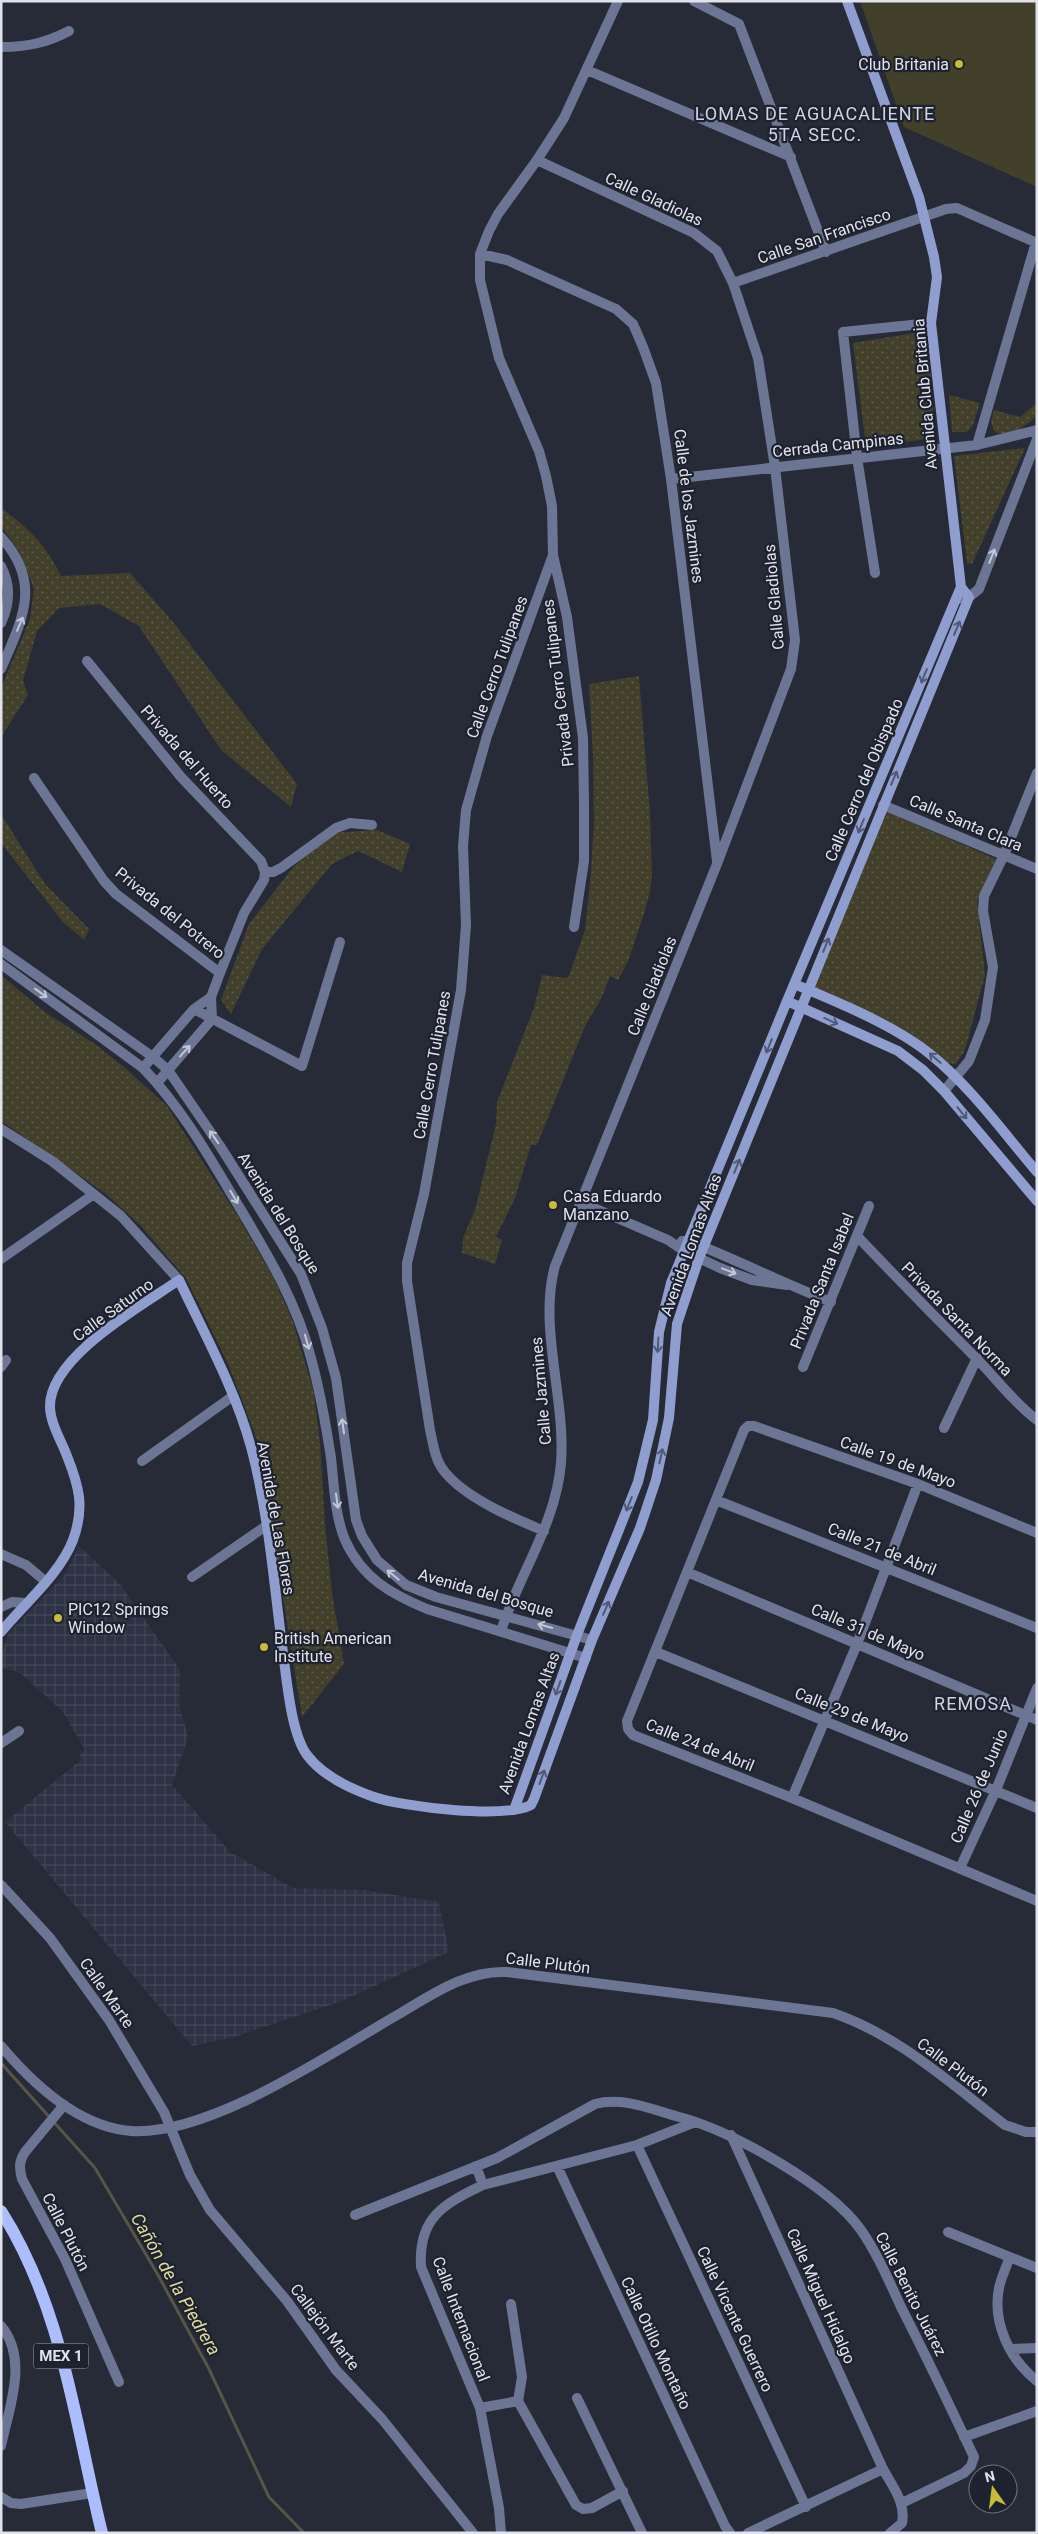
<svg xmlns="http://www.w3.org/2000/svg" width="1038" height="2534" font-family="Roboto,sans-serif">
	<style>
		.industrial { fill: url(#industrial-grid) }
		.green { fill: url(#green-dots) }
		.pitch { fill: #42402a }
		.lines { fill: none; stroke-linecap: round; stroke-linejoin: round }
		.stream { stroke: #565547; stroke-width: 3 }
		.minor { stroke: #6c7594; stroke-width: 10 }
		.tertiary { stroke: #6c7594; stroke-width: 10 }
		.secondary { stroke: #909ecf; stroke-width: 10 }
		.primary { stroke: #abbdfd; stroke-width: 12 }
		.oneway { stroke: #c3c8d6 }
		.oneway2 { stroke: #515976 }
		.poi-dot { fill: #c7bb3b; stroke: #1e212e; stroke-width: 2 }
		.labels { text-anchor: middle; dominant-baseline: central; stroke-width: 4.5; stroke-linejoin: round; paint-order: stroke }
		.shield { fill: #1e212e; stroke: #a6a9b3; stroke-width: 1 }
		.shield-label { font-size: 15px; font-weight: bold; fill: #e0e3ec }
		.poi-label { font-size: 16px; fill: #e0e3ec; stroke: #1e212e; text-anchor: start }
		.street-label { font-size: 16px; fill: #e0e3ec; stroke: #1e212e }
		.neighbourhood-label { font-size: 18px; letter-spacing: 1px; fill: #cfd4e5; stroke: #1e212e }
		.water-label { font-size: 18px; font-style: italic; fill: #dfda9d; stroke: #1e212e }
	</style>
	<defs>
		<pattern id="industrial-grid" width="8" height="8" patternUnits="userSpaceOnUse" patternTransform="scale(1.25)"><rect width="8" height="8" fill="#2d3245"/><path d="M0 4h8M4 0v8" fill="none" stroke="#414657"/></pattern>
		<pattern id="green-dots" width="8" height="8" patternUnits="userSpaceOnUse" patternTransform="scale(1.25)"><rect width="8" height="8" fill="#42402a"/><path d="M2 2h.1M6 6h.1" fill="none" stroke="#5d5b49" stroke-width="1.8" stroke-linecap="round"/></pattern>
	</defs>
	<rect width="100%" height="100%" fill="#272b38"/>
	<path class="industrial" d="M79,1546l41,38 60,86 -1,34 9,33 -16,48 58,67 63,36 70,2 76,12 10,50 -107,49 -111,37 -39,8 -187,-224 77,-63 -3,-5 6,-4 -22,-38 -44,-40 -18,-4v-11l7,-23 57,-60z"/>
	<path class="green" d="M914,333l15,12 6,91 -5,3 -64,7 -13,-103z
		M949,395l31,8 -7,22 -6,7h-15z
		M1037,403v12c-9,10 -30,25 -43,16l-3,-10 3,-11 26,7z
		M1025,448l-53,116 -5,-1 -13,-107z
		M1,508c28,20 45,37 60,68l69,-3 43,49 124,162 -6,23 -70,-57 -82,-124 -39,-22 -41,4 -22,23 -14,50 5,14 -27,42v-49l29,-69 4,-30 -15,-38 -18,-25z
		M639,676l11,138 2,62 -2,16 -7,25 -15,44 -10,19 -8,-4 -9,23 -16,27 -48,119h-6l-16,53 -19,39 6,3 -7,24 -33,-11 1,-15 12,-28 21,-86 1,-22 37,-94 8,-33 26,3 17,-48 6,-57 3,-52 -1,-65 -4,-72z
		M883,810l113,49 -19,42 8,74 -20,75 -9,14 -9,-1 -136,-77z
		M1,814l44,70 44,45 -5,11 -22,-19 -61,-78z
		M377,830l33,14 -8,28 -44,-21 -26,13 -70,85 -31,65 -10,-14 28,-76 45,-58 37,-33z
		M1,975l45,38 49,31 29,23 43,39 72,112 34,59 19,42 21,70 7,52 5,83 7,69 12,71 -42,53 -43,-272 -30,-79 -43,-88 -46,-53 -34,-31 -105,-73z"/>
	<path class="pitch" d="M860,1h177v186l-133,-60z"/>
	<g class="lines">
		<path class="stream" d="M1,2063l94,105 63,107 50,92 61,130 35,36"/>
		<path class="minor" d="M694,1l45,23 87,228
			M1,47c26,0 45,-4 68,-16
			M587,70l204,87
			M480,254l27,6 109,49 17,15 10,23 13,36 15,96 46,382
			M733,283l213,-74 11,-1 80,35
			M977,445l59,-203
			M671,479l306,-34 60,-15
			M875,573l-18,-116 -14,-125 88,-9
			M956,599l13,-2 10,-8 58,-150
			M87,661l94,116 80,84 4,11 -1,8 -20,33 -24,60 -9,24 1,22 -55,64
			M34,778l70,103 12,13 104,79
			M883,805l154,64
			M265,872h8l8,-4 55,-40 14,-5 22,2
			M574,927l10,-66v-58l-1,-65 -16,-121 -14,-62 -1,-49 -6,-30 -7,-25 -40,-93 -19,-78v-26l9,-23 9,-17 39,-54 27,-42 54,-117
			M194,1009l108,57 38,-124
			M143,1068l51,-59 17,-12
			M944,1091l25,-30 16,-41 8,-53 -10,-56 1,-15 20,-41 33,-82
			M1,1129l51,32 69,55 58,64
			M580,1202l88,38 16,11 36,17 32,12 35,5
			M857,1236c39,41 78,81 118,121 21,21 38,45 62,63
			M682,1241h7c48,19 94,42 142,61
			M1,1259l93,-65
			M1,1367l5,-7
			M803,1367l66,-161
			M944,1428l33,-70
			M142,1461l91,-65
			M716,1500l321,128
			M544,1531c-31,-13 -79,-33 -100,-60 -9,-11 -11,-28 -14,-41l-23,-149v-18l17,-69 37,-204 5,-65 -3,-79 3,-36 21,-74 66,-181
			M1037,1533l-119,-49 -164,-58h-6l-4,4 -117,291 1,8 5,6 159,63 245,103
			M1,1554l25,11 19,16
			M687,1572l350,148
			M192,1577l74,-51
			M1,1607l11,-5 13,1
			M501,1631c18,-57 55,-107 60,-168 5,-63 -23,-137 -6,-197l162,-402 74,-195 4,-29 -20,-173 -17,-109 -25,-75 -16,-32 -23,-18 -157,-73
			M656,1652l381,156
			M1,1743l18,-12
			M792,1798l65,-154 61,-160
			M960,1868l36,-78 41,-102
			M1,1885l49,53 59,82 55,92 26,63 20,35 77,91 49,69 46,49 91,114
			M64,2105l-39,47c-6,9 -6,16 -3,27l43,80 54,123
			M731,2135l152,334c10,18 23,34 19,54l-12,10
			M637,2145l169,362
			M476,2166l7,19
			M557,2166l168,360 5,7
			M355,2215l142,-57 98,-54c29,-8 60,7 88,14 52,15 147,68 178,112 16,23 28,51 40,77 25,49 49,99 73,150l-3,9 -7,7 -62,30
			M948,2232l89,36
			M1009,2259c-3,9 -8,19 -10,29 -7,35 11,72 38,93
			M511,2304l11,73 -4,24
			M1,2326c28,33 8,82 0,120
			M1010,2349l27,-1
			M577,2398l65,135
			M480,2408l38,-7 58,104 7,4 9,-1 31,-17
			M964,2437l73,-26
			M1,2497l10,6 10,1 71,-11
			M501,2533l-2,-25 -19,-100 -59,-141c-3,-49 22,-63 62,-82l154,-40 58,-23
			M748,2533l135,-64"/>
		<path class="tertiary" d="M1,537c42,46 21,83 0,132
			M1,566c10,19 9,38 0,57
			M1,950l152,107 15,13 52,76 81,128 21,54 14,50 20,142 6,16 15,24 29,25 30,12 156,43
			M1,964l142,104c36,37 63,83 89,127 31,52 64,104 79,163 9,33 15,67 20,100 3,27 4,58 14,82 17,38 46,54 82,69l159,49
			M1,2046c32,38 77,81 130,85 79,5 200,-78 268,-117 34,-20 68,-44 108,-42l326,41c65,22 118,71 172,112l21,7h11"/>
		<path class="secondary" d="M794,984c43,18 100,41 136,70 41,33 73,78 107,118
			M787,1001l111,50 25,19 21,21 93,110
			M1,1632c23,-28 59,-58 72,-92 12,-33 6,-54 -6,-84 -6,-16 -17,-33 -17,-50 0,-50 93,-101 129,-126 26,55 56,109 72,167 18,67 23,138 32,206 4,28 8,80 24,102 15,20 44,34 67,42 30,10 129,22 157,8l3,-6 58,-159 48,-112 16,-48 13,-62 8,-94 22,-66 270,-661 -8,-10 -30,-264 6,-46 -3,-20 -15,-60 -72,-196
			M514,1810l63,-175 61,-153 15,-62 6,-88 12,-49 116,-282 174,-414"/>
		<path class="primary" d="M1,2211c62,97 74,213 101,322"/>
	</g>
	<defs><path id="oneway-shaft" d="M-6 0H5M1.5-3L5.5 0L1.5 3" fill="none" stroke-width="1.6" stroke-linecap="round" stroke-linejoin="round" transform="scale(1.25)"/></defs>
	<g class="oneway">
		<use href="#oneway-shaft" transform="translate(992 556) rotate(-69)"/>
		<use href="#oneway-shaft" transform="translate(20 624) rotate(-67)"/>
		<use href="#oneway-shaft" transform="translate(41 993) rotate(36)"/>
		<use href="#oneway-shaft" transform="translate(185 1051) rotate(-48)"/>
		<use href="#oneway-shaft" transform="translate(214 1137) rotate(-125)"/>
		<use href="#oneway-shaft" transform="translate(234 1197) rotate(59)"/>
		<use href="#oneway-shaft" transform="translate(729 1271) rotate(21)"/>
		<use href="#oneway-shaft" transform="translate(307 1342) rotate(74)"/>
		<use href="#oneway-shaft" transform="translate(343 1426) rotate(-98)"/>
		<use href="#oneway-shaft" transform="translate(337 1501) rotate(82)"/>
		<use href="#oneway-shaft" transform="translate(393 1575) rotate(-140)"/>
		<use href="#oneway-shaft" transform="translate(545 1626) rotate(-164)"/>
	</g>
	<g class="oneway2">
		<use href="#oneway-shaft" transform="translate(957 628) rotate(-67)"/>
		<use href="#oneway-shaft" transform="translate(924 676) rotate(113)"/>
		<use href="#oneway-shaft" transform="translate(894 778) rotate(-67)"/>
		<use href="#oneway-shaft" transform="translate(861 826) rotate(113)"/>
		<use href="#oneway-shaft" transform="translate(826 945) rotate(-68)"/>
		<use href="#oneway-shaft" transform="translate(831 1021) rotate(24)"/>
		<use href="#oneway-shaft" transform="translate(769 1046) rotate(112)"/>
		<use href="#oneway-shaft" transform="translate(935 1058) rotate(-139)"/>
		<use href="#oneway-shaft" transform="translate(962 1113) rotate(51)"/>
		<use href="#oneway-shaft" transform="translate(737 1166) rotate(-68)"/>
		<use href="#oneway-shaft" transform="translate(658 1345) rotate(93)"/>
		<use href="#oneway-shaft" transform="translate(661 1456) rotate(-78)"/>
		<use href="#oneway-shaft" transform="translate(629 1504) rotate(112)"/>
		<use href="#oneway-shaft" transform="translate(606 1608) rotate(-66)"/>
		<use href="#oneway-shaft" transform="translate(558 1688) rotate(110)"/>
		<use href="#oneway-shaft" transform="translate(542 1777) rotate(-70)"/>
	</g>
	<g class="poi-dot">
		<circle cx="959" cy="64" r="5"/>
		<circle cx="553" cy="1205" r="5"/>
		<circle cx="58" cy="1618" r="5"/>
		<circle cx="264" cy="1647" r="5"/>
	</g>
	<g class="labels">
		<rect class="shield" x="33.5" y="2343.5" width="55" height="25" rx="4"/>
		<g class="shield-label">
			<text x="61" y="2356">MEX 1</text>
		</g>
		<g class="poi-label">
			<text x="949" y="64" text-anchor="end">Club Britania</text>
			<text x="563" y="1196">Casa Eduardo<tspan x="563" dy="18">Manzano</tspan></text>
			<text x="68" y="1609">PIC12 Springs<tspan x="68" dy="18">Window</tspan></text>
			<text x="274" y="1638">British American<tspan x="274" dy="18">Institute</tspan></text>
		</g>
		<g class="street-label">
			<text transform="translate(654 199) rotate(25)">Calle Gladiolas</text>
			<text transform="translate(824 236) rotate(-19)">Calle San Francisco</text>
			<text transform="translate(925 394) rotate(-95)">Avenida Club Britania</text>
			<text transform="translate(838 445) rotate(-6)">Cerrada Campinas</text>
			<text transform="translate(689 506) rotate(83)">Calle de los Jazmines</text>
			<text transform="translate(774 597) rotate(-95)">Calle Gladiolas</text>
			<text transform="translate(497 667) rotate(-70)">Calle Cerro Tulipanes</text>
			<text transform="translate(558 683) rotate(-97)">Privada Cerro Tulipanes</text>
			<text transform="translate(187 757) rotate(49)">Privada del Huerto</text>
			<text transform="translate(864 780) rotate(-67)">Calle Cerro del Obispado</text>
			<text transform="translate(966 823) rotate(23)">Calle Santa Clara</text>
			<text transform="translate(170 913) rotate(39)">Privada del Potrero</text>
			<text transform="translate(652 986) rotate(-68)">Calle Gladiolas</text>
			<text transform="translate(432 1065) rotate(-80)">Calle Cerro Tulipanes</text>
			<text transform="translate(279 1213) rotate(58)">Avenida del Bosque</text>
			<text transform="translate(691 1245) rotate(-70)">Avenida Lomas Altas</text>
			<text transform="translate(822 1281) rotate(-68)">Privada Santa Isabel</text>
			<text transform="translate(113 1310) rotate(-36)">Calle Saturno</text>
			<text transform="translate(957 1319) rotate(46)">Privada Santa Norma</text>
			<text transform="translate(541 1391) rotate(-95)">Calle Jazmines</text>
			<text transform="translate(898 1462) rotate(20)">Calle 19 de Mayo</text>
			<text transform="translate(276 1518) rotate(80)">Avenida de Las Flores</text>
			<text transform="translate(882 1549) rotate(22)">Calle 21 de Abril</text>
			<text transform="translate(486 1593) rotate(16)">Avenida del Bosque</text>
			<text transform="translate(868 1632) rotate(23)">Calle 31 de Mayo</text>
			<text transform="translate(852 1715) rotate(22)">Calle 29 de Mayo</text>
			<text transform="translate(529 1723) rotate(-70)">Avenida Lomas Altas</text>
			<text transform="translate(700 1745) rotate(22)">Calle 24 de Abril</text>
			<text transform="translate(979 1786) rotate(-67)">Calle 26 de Junio</text>
			<text transform="translate(548 1963) rotate(7)">Calle Plutón</text>
			<text transform="translate(107 1993) rotate(55)">Calle Marte</text>
			<text transform="translate(953 2067) rotate(37)">Calle Plutón</text>
			<text transform="translate(66 2232) rotate(63)">Calle Plutón</text>
			<text transform="translate(911 2294) rotate(63)">Calle Benito Juárez</text>
			<text transform="translate(821 2296) rotate(66)">Calle Miguel Hidalgo</text>
			<text transform="translate(461 2319) rotate(69)">Calle Internacional</text>
			<text transform="translate(735 2319) rotate(65)">Calle Vicente Guerrero</text>
			<text transform="translate(325 2327) rotate(53)">Callejón Marte</text>
			<text transform="translate(656 2343) rotate(65)">Calle Otillo Montaño</text>
		</g>
		<g class="neighbourhood-label">
			<text x="815" y="113">LOMAS DE AGUACALIENTE<tspan x="815" dy="21">5TA SECC.</tspan></text>
			<text x="973" y="1703">REMOSA</text>
		</g>
		<g class="water-label">
			<text transform="translate(176 2284) rotate(60)">Cañón de la Piedrera</text>
		</g>
	</g>
	<rect width="1038" height="2534" fill="none" stroke="#e0e3ec" stroke-width="5"/>
	<g transform="translate(993 2489) rotate(346)"><circle r="24" fill="#1e212e" stroke="#6c6f7a"/>
	<path d="M0-4L9 19L0 12L-9 19Z" fill="#c7bb3b"/>
	<text y="-8" font-size="14" font-weight="bold" text-anchor="middle" fill="#e0e3ec">N</text>
	</g>
</svg>
